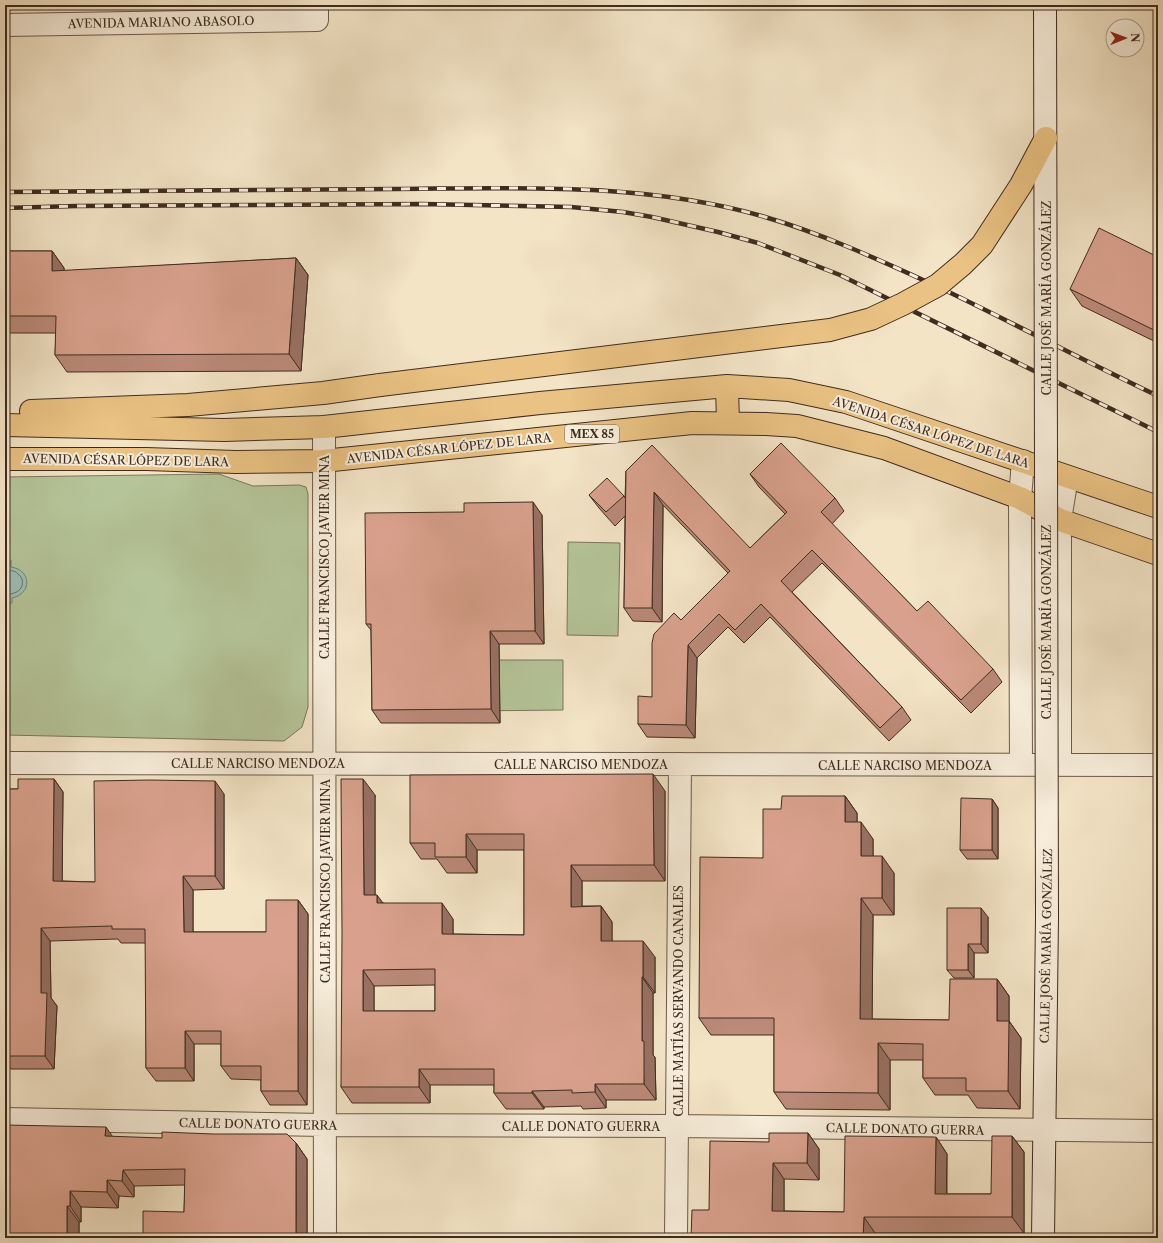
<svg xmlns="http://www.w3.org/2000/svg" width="1163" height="1243" font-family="'Libre Caslon Text',serif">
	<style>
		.green { fill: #b5c599; stroke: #7a785c }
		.water { fill: #9bbfb5; stroke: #768479 }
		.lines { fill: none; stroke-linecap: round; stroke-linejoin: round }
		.shore { stroke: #6d766a; stroke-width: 1 }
		.minor-casing { stroke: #6c5a49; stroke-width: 24 }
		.secondary-casing { stroke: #3f2c1f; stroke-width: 24 }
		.primary-casing { stroke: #3f2c1f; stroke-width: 24 }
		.minor { stroke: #f7edda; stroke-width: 22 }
		.secondary { stroke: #f7edda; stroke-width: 22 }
		.primary { stroke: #eac283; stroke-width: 22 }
		.rail-casing { stroke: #3f2c1f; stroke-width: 4.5 }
		.rail { stroke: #f7edda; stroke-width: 3; stroke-dasharray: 9; stroke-linecap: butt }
		.secondary-bridge-casing { stroke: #3f2c1f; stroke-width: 24; stroke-linecap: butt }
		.primary-bridge-casing { stroke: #3f2c1f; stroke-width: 24; stroke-linecap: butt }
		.secondary-bridge { stroke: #f7edda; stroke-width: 22 }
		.primary-bridge { stroke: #eac283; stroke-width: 22 }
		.wall { fill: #bb8a79; stroke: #3f2c1f; fill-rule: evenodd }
		.shaded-wall { fill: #987163; stroke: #3f2c1f }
		.building { fill: #d9a18d; stroke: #3f2c1f; fill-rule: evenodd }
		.labels { text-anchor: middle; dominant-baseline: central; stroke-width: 4; stroke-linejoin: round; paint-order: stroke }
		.shield { fill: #f7edda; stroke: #766657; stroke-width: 1 }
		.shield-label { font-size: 11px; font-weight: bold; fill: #3f2c1f }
		.street-label { font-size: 12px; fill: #3f2c1f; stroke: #f7edda }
	</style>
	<rect width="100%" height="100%" fill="#f3e4c6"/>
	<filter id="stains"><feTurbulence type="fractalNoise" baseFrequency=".005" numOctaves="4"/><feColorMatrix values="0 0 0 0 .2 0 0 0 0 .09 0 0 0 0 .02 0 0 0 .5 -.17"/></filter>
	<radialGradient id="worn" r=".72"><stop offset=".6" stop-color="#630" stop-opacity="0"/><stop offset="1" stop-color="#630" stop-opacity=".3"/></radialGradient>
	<path class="green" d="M219,474l34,12 46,-1 7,2 2,7v213l-6,20 -18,14 -279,-6v-258z
		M568,542l52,1 -2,93 -51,-1z
		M470,660h93v50l-93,1z"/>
	<path class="water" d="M5,560h6v7c21,3 21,27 1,31v5h-7z"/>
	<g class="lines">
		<path class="shore" d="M5,564l2,1 2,5c3,1 7,1 9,4 6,4 6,13 0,17 -2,2 -6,2 -9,4 -1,1 -2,3 -4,5"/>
		<defs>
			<path id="minor" d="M5,25l312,-5v-15
				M324,427l1,811
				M5,763l1153,2
				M1021,765l-1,-267 3,-37
				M1060,765v-245l7,-43
				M5,1119l319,6 353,1 481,5
				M676,1238l4,-474"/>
			<path id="secondary" d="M1043,1238l4,-320"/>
			<path id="primary" d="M727,386l1,37
				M31,411l157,-6 135,-12 57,-8
				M5,425l219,5 100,-3 216,-24 187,-17 62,4 57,12 312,105
				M5,459h141l90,3 87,-1 369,-38 74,1 31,2 87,22 136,50 40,22 98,34"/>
		</defs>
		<use href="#minor" class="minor-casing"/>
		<use href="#secondary" class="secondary-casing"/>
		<use href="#primary" class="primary-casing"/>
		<use href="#minor" class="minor"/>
		<use href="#secondary" class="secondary"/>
		<use href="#primary" class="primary"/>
		<defs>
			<path id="rail" d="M5,192c130,-1 260,-2 390,-3 124,-1 250,-7 370,28 58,17 112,42 167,67 76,36 150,76 226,112
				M5,208l72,-2 346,-2 148,3 52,5 29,5 66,15 40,11 82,32 318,157"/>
		</defs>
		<use href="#rail" class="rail-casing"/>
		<use href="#rail" class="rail"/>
		<defs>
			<path id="secondary-bridge" d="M1045,5l2,913"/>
			<path id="primary-bridge" d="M380,385l450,-55 41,-11 32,-15 35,-19 25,-21 19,-19 39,-60 25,-47"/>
		</defs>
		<use href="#secondary-bridge" class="secondary-bridge-casing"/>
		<use href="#primary-bridge" class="primary-bridge-casing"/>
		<use href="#secondary-bridge" class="secondary-bridge"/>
		<use href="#primary-bridge" class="primary-bridge"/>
	</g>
	<path class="wall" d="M5,251h47l12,17v3l232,-13 12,17 -7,96 -234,1 -12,-17 1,-22h-51z
		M1158,257v86l-76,-37 -12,-17z
		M626,471l124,77 35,-34 -26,-27 -9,-13 85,24 9,13 -12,13 85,87 76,58 9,13 -31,31 -149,-150 -30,29 110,115 9,13 -22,21 -119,-124 -26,26 -16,-16 -31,31 -2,80 -48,-1 -9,-13 14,-27 29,-77 47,-47 -65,-68 -1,117 -29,-1 -9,-13 1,-92 -10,10 -16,-18 -10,-13 35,1 1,2z
		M542,515l2,129h-45l1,79h-119l-9,-13 -1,-80 -5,-6z
		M54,779l9,13 -1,89 33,1 129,-88v95l-31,1v42h73l32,-32 10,14 -1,191h-37l-9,-14v-11l-30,-1 -10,-13v-22h-27v37h-38l-10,-13v-125h-25l-3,-4 -68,2 1,57 6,8 -3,63h-43l-6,-8v-272h13z
		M665,791v90h-83v25h19l11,16v19l43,16v36h-2v62l2,2 1,43h-50v8l-23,1 -2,-3 -37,1v2h-38l-12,-16v-8h-64v18h-78l-11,-16 34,-292v100l8,8 70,16v15l71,1v-85h-47v23h-30l-10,-14h-16l-11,-16zM435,985v26h-61v-25z
		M845,796l12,17v9l16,17v17l21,17v42h-21l-1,104 77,1 48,-41 12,17v25l12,17 -1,71 -43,-1 -9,-13h-33l-12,-17v-18h-33v50l-104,-1 -12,-17v-57h-63l-12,-17 64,-160 18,-49z
		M992,799l6,9v51h-31l-7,-9z
		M988,917v36h-14v25h-20l-7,-8z
		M808,1133l11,16v31l-35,-1v32l60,1 92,-75 11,17v40h44l21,-58 12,16v81h-149l-166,-23 60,-68z
		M112,1137l184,6 11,16v79h-164l41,-26 1,-27 -51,1v11l-15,-1 -1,12 -37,-1v15h-2v16h-74z"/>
	<path class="shaded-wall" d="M52,251l12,17v20l-12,-17z
		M296,258l12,17 -7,96 -12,-17z
		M654,492l9,13 -1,117 -10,-14z
		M533,502l9,13 2,129 -9,-13z
		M490,631l9,13 1,79 -9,-14z
		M688,645l9,13 -2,80 -9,-13z
		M653,774l12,17v90l-11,-16z
		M54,779l9,13 -1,102 -9,-13z
		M363,779l12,16v116l-11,-16z
		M215,781l9,13v95l-9,-13z
		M845,796l12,17v26l-12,-17z
		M992,799l6,9v51l-6,-9z
		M861,822l12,17v34l-12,-17z
		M466,834l11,16v23l-11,-16z
		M882,856l12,17v42l-12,-17z
		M571,865l11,16v42l-11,-16z
		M183,876l10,14v55l-9,-13z
		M377,895l12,16 -12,-8z
		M861,898l12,17 -1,121 -12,-17z
		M298,900l10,14 -1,191 -9,-14z
		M442,903l11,16v31l-11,-16z
		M601,906l11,16v35l-11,-16z
		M981,908l7,9v36l-7,-9z
		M41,928l9,13 1,57 6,8 -3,63 -9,-13 -4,-63z
		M643,941l12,16v36l-12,-16z
		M968,944l6,9v25l-6,-8z
		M363,970l11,16v41l-11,-16z
		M642,977l11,16v62l2,2 1,43 -12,-16 -2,-43z
		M997,979l12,17v28v-3l12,17 -1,71 -12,-18 -11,-70z
		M185,1031l9,13v37l-9,-13z
		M878,1043l12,17v50l-12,-17z
		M419,1069l11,16v18l-11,-16z
		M595,1084l11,16v8l-11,-16z
		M532,1091l12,16v2l-12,-16z
		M106,1127l11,16 -12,-7z
		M808,1133l11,16v31l-12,-17z
		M1012,1136l12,16v81l-12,-16z
		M936,1137l11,17 -1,57 -11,-17z
		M296,1143l11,16v79h-11z
		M773,1163l11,16v48l-12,-16z
		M123,1170l11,16v11l-12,-16z
		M107,1180l12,16 -1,12 -11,-16z
		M70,1191l11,16v15l-11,-16z
		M67,1206l12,16v16h-12z
		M864,1217l11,16v5h-12z"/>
	<path class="building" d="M1099,228l59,29v75l-88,-43z
		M5,251h47v20l244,-13 -7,96 -234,1 1,-39h-51z
		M781,443l54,55 -14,14 96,99 11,-10 65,68 -32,31 -149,-150 -31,31 121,126 -22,21 -119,-124 -26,26 -16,-16 -31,31 -2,80 -48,-1v-28l14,1v-54l2,-9 20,-21 7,7 49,-49 -76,-79 -2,116h-28l2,-137 26,-26 98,103 37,-36 -37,-38z
		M607,478l17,18 -18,16 -17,-17z
		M533,502l2,129h-45l1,78 -119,1 -1,-86h-5l-1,-111 99,-1v-9z
		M653,774l1,91h-83v42l30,-1v35h42v36h-1v64h2v43h-49v8l-23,1v-3l-40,1v2h-38v-24h-75v18h-78l1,-154 -1,-154h22l1,116h13v8h65v31l82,1v-101h-58v23h-31v-14h-25v-68zM435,969v42h-72v-41z
		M18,779h36l-1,102 42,1 -1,-101 55,-1 66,1v95h-32l1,56h82v-32h32v191h-37v-25h-40v-35h-36v37h-39l-1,-139h-33v-3l-71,2v65h6l-2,63h-40v-267h13z
		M782,796h63v26h16v34h21v42h-21l-1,121 89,1 1,-41h47v42h12l-1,70h-42v-13h-43v-34l-45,-1v50l-104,-1v-74h-75l1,-161 63,1v-49h18z
		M961,798l31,1v51h-32z
		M947,908h34v36h-13v26h-21z
		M5,1125l101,2 -1,9 57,2v-6l51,2h74l9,9v95h-153v-27l41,1 1,-43 -62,1 -1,11 -15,-1v12l-37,-1v15h-3v32h-62z
		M769,1133h39l-1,30h-34l-1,48 72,1 1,-76 91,1 -1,57h56l1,-58h20v81h-148l-1,21h-172l1,-28h17l1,-69 59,1z"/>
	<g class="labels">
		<rect class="shield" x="565" y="425" width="54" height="18" rx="3"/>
		<g class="shield-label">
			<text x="592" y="434">MEX 85</text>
		</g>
		<g class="street-label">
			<text transform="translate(161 22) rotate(-1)">AVENIDA MARIANO ABASOLO</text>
			<text transform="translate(1046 298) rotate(-90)">CALLE JOSÉ MARÍA GONZÁLEZ</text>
			<text transform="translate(931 432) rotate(18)">AVENIDA CÉSAR LÓPEZ DE LARA</text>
			<text transform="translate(449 448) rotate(-6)">AVENIDA CÉSAR LÓPEZ DE LARA</text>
			<text transform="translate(126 460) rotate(1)">AVENIDA CÉSAR LÓPEZ DE LARA</text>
			<text transform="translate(324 557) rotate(-90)">CALLE FRANCISCO JAVIER MINA</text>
			<text transform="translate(1046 622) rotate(-90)">CALLE JOSÉ MARÍA GONZÁLEZ</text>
			<text x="258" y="763">CALLE NARCISO MENDOZA</text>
			<text x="581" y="764">CALLE NARCISO MENDOZA</text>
			<text x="905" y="765">CALLE NARCISO MENDOZA</text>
			<text transform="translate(325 881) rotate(-90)">CALLE FRANCISCO JAVIER MINA</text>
			<text transform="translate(1046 946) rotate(-89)">CALLE JOSÉ MARÍA GONZÁLEZ</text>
			<text transform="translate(678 1001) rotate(-90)">CALLE MATÍAS SERVANDO CANALES</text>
			<text transform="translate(258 1124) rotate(1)">CALLE DONATO GUERRA</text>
			<text x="581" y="1126">CALLE DONATO GUERRA</text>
			<text transform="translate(905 1129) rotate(1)">CALLE DONATO GUERRA</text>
		</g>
	</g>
	<rect width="1163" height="1243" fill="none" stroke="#f3e4c6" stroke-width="20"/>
	<rect x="6" y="6" width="1151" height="1231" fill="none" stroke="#3f2c1f" stroke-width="2"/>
	<rect x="10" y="10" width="1143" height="1223" fill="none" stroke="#3f2c1f"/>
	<g transform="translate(1125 38) rotate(89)"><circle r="19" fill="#f7edda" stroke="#ada08f"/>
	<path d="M0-3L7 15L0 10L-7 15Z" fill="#8f2418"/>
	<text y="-6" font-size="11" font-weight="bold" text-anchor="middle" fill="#3f2c1f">N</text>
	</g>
	<rect width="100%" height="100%" filter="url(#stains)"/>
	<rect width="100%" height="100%" fill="url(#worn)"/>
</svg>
